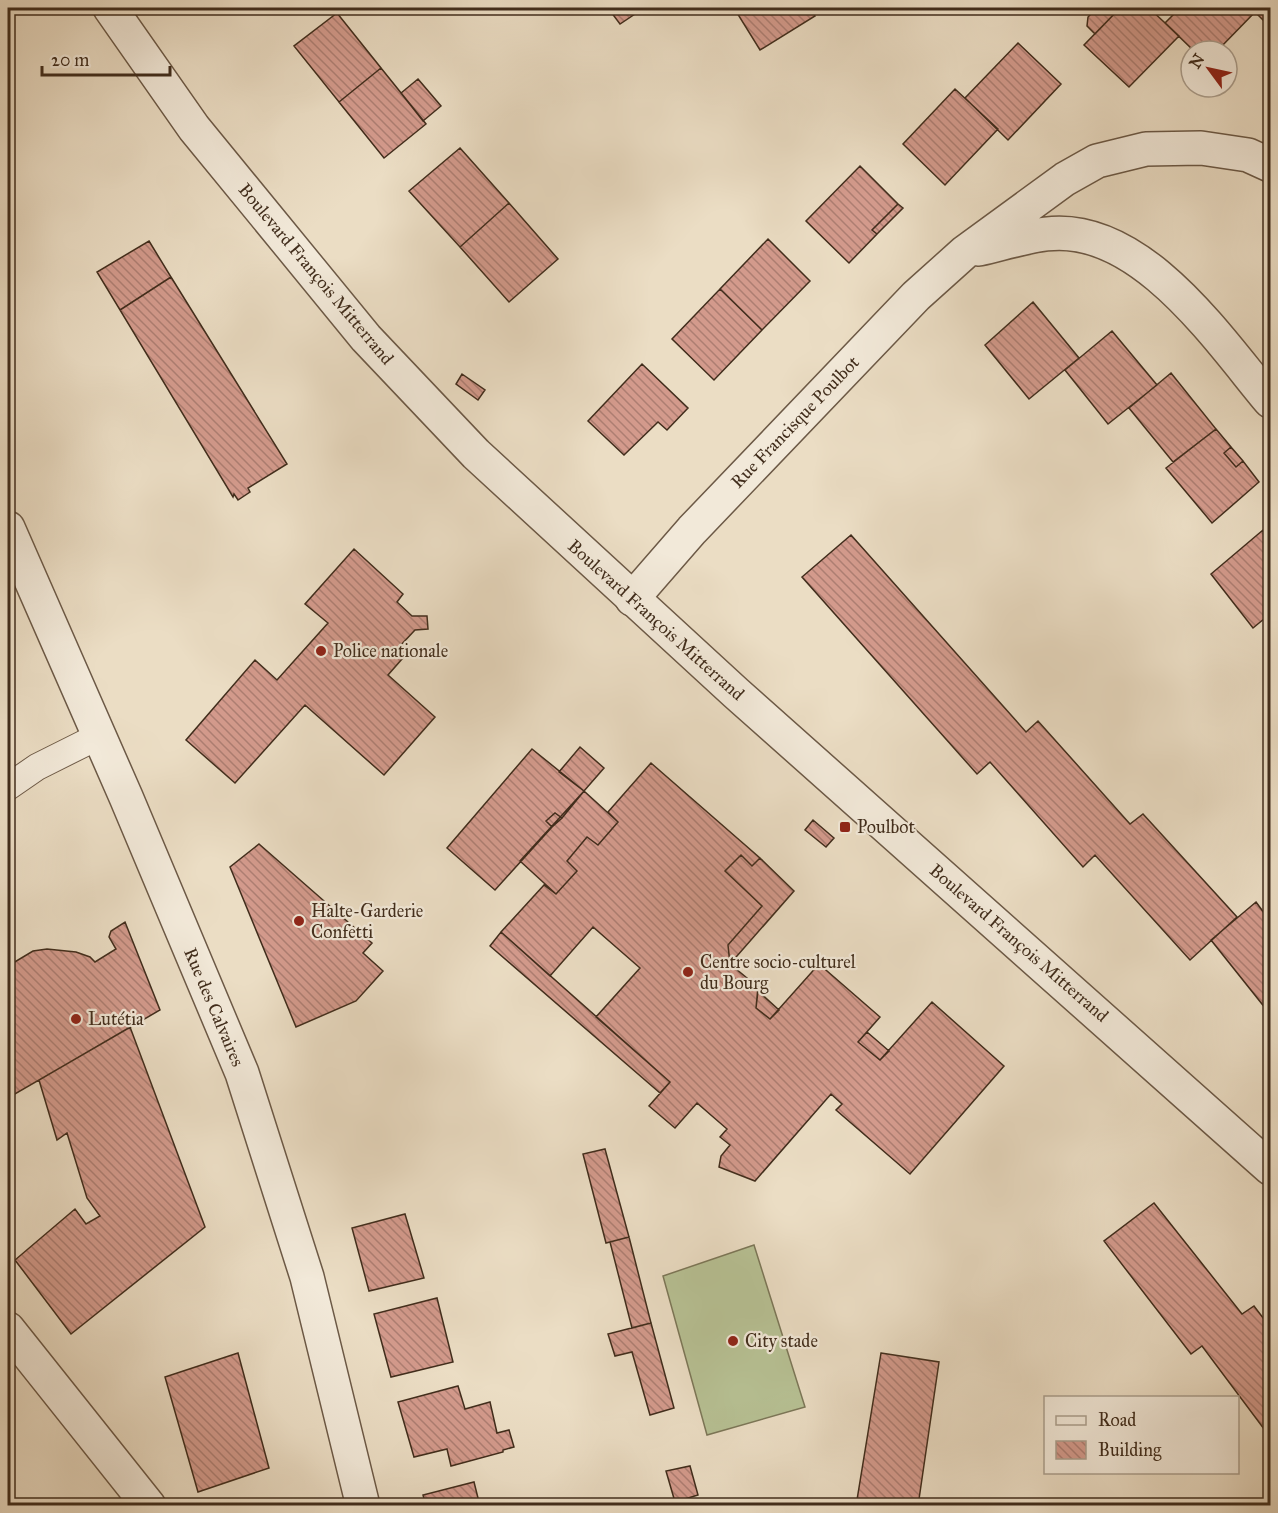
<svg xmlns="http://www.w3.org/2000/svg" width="1278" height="1513" font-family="'IM FELL Great Primer',serif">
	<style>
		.grass { fill: #b7c194; stroke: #7c7758; stroke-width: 1.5 }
		.building { fill: url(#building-back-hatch); stroke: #412d1c; stroke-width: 1.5 }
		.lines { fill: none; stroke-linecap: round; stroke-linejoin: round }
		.service-casing { stroke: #6c5946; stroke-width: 28 }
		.minor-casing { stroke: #6c5946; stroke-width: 36 }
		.tertiary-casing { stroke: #6c5946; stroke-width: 36 }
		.service { stroke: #f2e9d9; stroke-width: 26 }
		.minor { stroke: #f2e9d9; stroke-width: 33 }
		.tertiary { stroke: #f2e9d9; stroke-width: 33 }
		.poi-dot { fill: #8f2418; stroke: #f2e9d9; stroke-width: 2 }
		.labels { text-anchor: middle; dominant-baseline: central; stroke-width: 4.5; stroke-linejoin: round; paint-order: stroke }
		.street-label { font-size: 18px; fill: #412d1c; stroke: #f2e9d9 }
		.poi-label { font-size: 18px; fill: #412d1c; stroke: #f2e9d9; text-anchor: start }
	</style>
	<defs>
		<pattern id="building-back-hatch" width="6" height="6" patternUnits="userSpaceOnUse" patternTransform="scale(1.5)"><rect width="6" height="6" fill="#d39a8c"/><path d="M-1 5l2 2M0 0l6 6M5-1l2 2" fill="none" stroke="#ad7e72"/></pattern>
	</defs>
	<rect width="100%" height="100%" fill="#ebddc4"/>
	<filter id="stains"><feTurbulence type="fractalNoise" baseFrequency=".00333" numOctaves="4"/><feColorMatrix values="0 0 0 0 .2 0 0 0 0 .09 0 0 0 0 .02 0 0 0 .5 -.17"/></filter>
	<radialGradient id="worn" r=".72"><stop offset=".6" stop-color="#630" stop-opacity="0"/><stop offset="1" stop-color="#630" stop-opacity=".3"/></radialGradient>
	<path class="grass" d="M754,1245l51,162 -98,28 -44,-159z"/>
	<path class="building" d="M608,8h36l-24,16z
		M734,8h76l5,8 -55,34z
		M1097,8h23l-25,26 -8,-8 1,-9z
		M1120,8h29l30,28 -50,51 -45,-42z
		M1180,8h70l5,4 -38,39h-23l-29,-28z
		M1250,8h20v19l-15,-15z
		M337,13l44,55 -42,34 -45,-56z
		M1018,43l43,41 -53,56 -43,-42z
		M381,68l45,56 -42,34 -45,-56z
		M418,79l23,27 -18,15 -22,-28z
		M955,89l43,40 -53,56 -42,-41z
		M460,148l49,55 -49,44 -51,-56z
		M860,166l38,38 -26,26 5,4 -28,29 -43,-42z
		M509,203l49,56 -49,43 -49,-55z
		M898,204l5,4 -26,26 -5,-4z
		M768,239l42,42 -48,49 -42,-41z
		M149,241l22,36 -51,33 -23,-38z
		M171,277l116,187 -39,24 2,4 -12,8 -4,-6 -1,3 -113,-187z
		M720,289l42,41 -48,50 -42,-41z
		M1033,302l46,56 -50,41 -44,-54z
		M1112,331l45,54 -49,39 -43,-54z
		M642,364l46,44 -21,22 -9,-8 -34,33 -36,-34z
		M1171,373l45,56 -43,33 -44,-54z
		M462,374l23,16 -7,10 -22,-16z
		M1216,429l15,18 -7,6 12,14 7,-6 16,21 -47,41 -46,-55z
		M1231,447l12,14 -7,6 -12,-14z
		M1263,530l7,9v75l-17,14 -42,-54z
		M851,535l175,197 12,-11 92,103 13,-10 94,103 -47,43 -95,-105 -12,12 -93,-105 -13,12 -175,-197z
		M354,549l49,45 -6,8 15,14h15l1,13 -13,1 -14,15 8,6 -21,24 47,42 -51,58 -79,-70 -70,78 -49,-43 69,-80 22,20 51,-57 -23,-19z
		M580,747l24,21 -20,23 -25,-19z
		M532,749l52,42 -22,27 -7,-5 -9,8 6,6 -57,63 -48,-42z
		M651,763l109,95 -8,8 -11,-11 -16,16 37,35 -34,39 2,19 28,23 -2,21 14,11 49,-55 61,53 -22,25 22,18 52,-58 72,64 -94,108 -74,-64 6,-6 -11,-10 -76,87 -36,-14 2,-11 9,-11 -10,-8 7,-8 -30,-26 -22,25 -26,-22 21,-24 -74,-65 44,-49 -47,-41 -43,49 -49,-44 43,-47 12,9 21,-23 -10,-10 20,-24 11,8 20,-23 -10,-10z
		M584,791l34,31 -20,23 -11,-8 -20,24 10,10 -21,23 -36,-33z
		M555,813l7,5 -10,9 -6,-6z
		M813,820l21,18 -8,9 -21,-17z
		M259,844l113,99 -9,10 20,18 -27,30 -60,26 -66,-160z
		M741,855l11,11 8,-8 34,33 -64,73 -2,-19 34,-39 -37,-35z
		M1256,902l14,19v93l-59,-74z
		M125,922l35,88 -152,88v-132l25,-15 14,-2 29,3 14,5 5,5 21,-13 -7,-12 2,-6z
		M501,932l169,150 -10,11 -170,-147z
		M758,991l21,19 -9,9 -14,-11z
		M130,1027l75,200 -134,107 -56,-74 60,-51 11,15 14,-8 -13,-18 -20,-65 -10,7 -18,-60z
		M867,1032l22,19 -9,9 -22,-18z
		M605,1149l24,88 -23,6 -23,-89z
		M1154,1203l88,111 12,-8 16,21v110l-68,-91 -11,8 -87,-113z
		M405,1214l19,64 -55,13 -17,-63z
		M629,1237l22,86 -19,5 -22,-86z
		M437,1298l16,64 -62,15 -17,-63z
		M651,1323l23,85 -24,7 -18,-63 -17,4 -7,-22z
		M238,1353l31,115 -71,24 -33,-115z
		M881,1353l58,9 -21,144h-62z
		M458,1386l7,23 25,-7 7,31 12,-3 5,17 -11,3v2l-52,14 -4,-17 -33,8 -16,-55z
		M690,1466l8,29 -23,7 -9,-31z
		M474,1482l6,24h-54l-3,-11z"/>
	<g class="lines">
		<defs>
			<path id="service" d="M8,787l29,-20 62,-31"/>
			<path id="minor" d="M979,249c22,-5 44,-12 67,-15 94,-12 172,105 224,167
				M8,528l118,269 116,276 65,204 56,229
				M632,599l60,-69 224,-234 49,-44 100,-73 32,-18 49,-12 55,-1 47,7 22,10
				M8,1329l141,177"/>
			<path id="tertiary" d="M110,8l84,120 172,210 110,116 260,239 534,475"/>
		</defs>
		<use href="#service" class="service-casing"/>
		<use href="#minor" class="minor-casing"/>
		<use href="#tertiary" class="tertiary-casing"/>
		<use href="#service" class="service"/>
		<use href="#minor" class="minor"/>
		<use href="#tertiary" class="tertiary"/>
	</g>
	<g class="poi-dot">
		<circle cx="321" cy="651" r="6"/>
		<rect x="839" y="821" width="12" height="12" rx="3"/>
		<circle cx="299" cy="921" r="6"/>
		<circle cx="688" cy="972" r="6"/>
		<circle cx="76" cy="1019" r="6"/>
		<circle cx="733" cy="1341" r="6"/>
	</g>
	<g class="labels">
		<g class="street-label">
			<text transform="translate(316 274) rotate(50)">Boulevard François Mitterrand</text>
			<text transform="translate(795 422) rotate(-46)">Rue Francisque Poulbot</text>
			<text transform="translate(656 620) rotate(42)">Boulevard François Mitterrand</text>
			<text transform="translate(1019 943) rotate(41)">Boulevard François Mitterrand</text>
			<text transform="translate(214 1007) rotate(67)">Rue des Calvaires</text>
		</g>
		<g class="poi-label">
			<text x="333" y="651">Police nationale</text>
			<text x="857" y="827">Poulbot</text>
			<text x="311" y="911">Halte-Garderie<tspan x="311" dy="21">Confetti</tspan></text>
			<text x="700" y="962">Centre socio-culturel<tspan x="700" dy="21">du Bourg</tspan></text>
			<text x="88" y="1019">Lutétia</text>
			<text x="745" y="1341">City stade</text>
		</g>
	</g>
	<rect width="1278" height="1513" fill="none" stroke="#ebddc4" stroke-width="30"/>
	<rect x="9" y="9" width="1260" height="1495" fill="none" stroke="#412d1c" stroke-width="3"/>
	<rect x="15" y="15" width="1248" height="1483" fill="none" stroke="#412d1c" stroke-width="1.5"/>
	<rect x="1044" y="1396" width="195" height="78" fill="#f2e9d9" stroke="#ab9e8d" stroke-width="1.5"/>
	<rect x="1056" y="1416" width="30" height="9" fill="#f2e9d9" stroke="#ab9e8d" stroke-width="1.5"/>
	<text x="1098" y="1426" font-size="18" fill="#412d1c">Road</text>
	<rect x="1056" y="1441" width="30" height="18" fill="url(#building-back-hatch)" stroke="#ab9e8d" stroke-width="1.5"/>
	<text x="1098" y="1456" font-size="18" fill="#412d1c">Building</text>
	<g transform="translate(1209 69) rotate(303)"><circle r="28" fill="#f2e9d9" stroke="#ab9e8d" stroke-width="1.5"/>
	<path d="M0-4.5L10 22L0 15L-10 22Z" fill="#8f2418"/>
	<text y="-9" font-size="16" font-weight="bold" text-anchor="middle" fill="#412d1c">N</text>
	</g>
	<path d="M42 66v9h128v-9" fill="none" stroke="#412d1c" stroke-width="3"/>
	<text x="51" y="66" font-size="18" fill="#412d1c" stroke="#f2e9d9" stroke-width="4.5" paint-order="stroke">20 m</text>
	<rect width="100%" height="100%" filter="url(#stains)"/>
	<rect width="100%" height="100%" fill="url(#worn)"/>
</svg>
